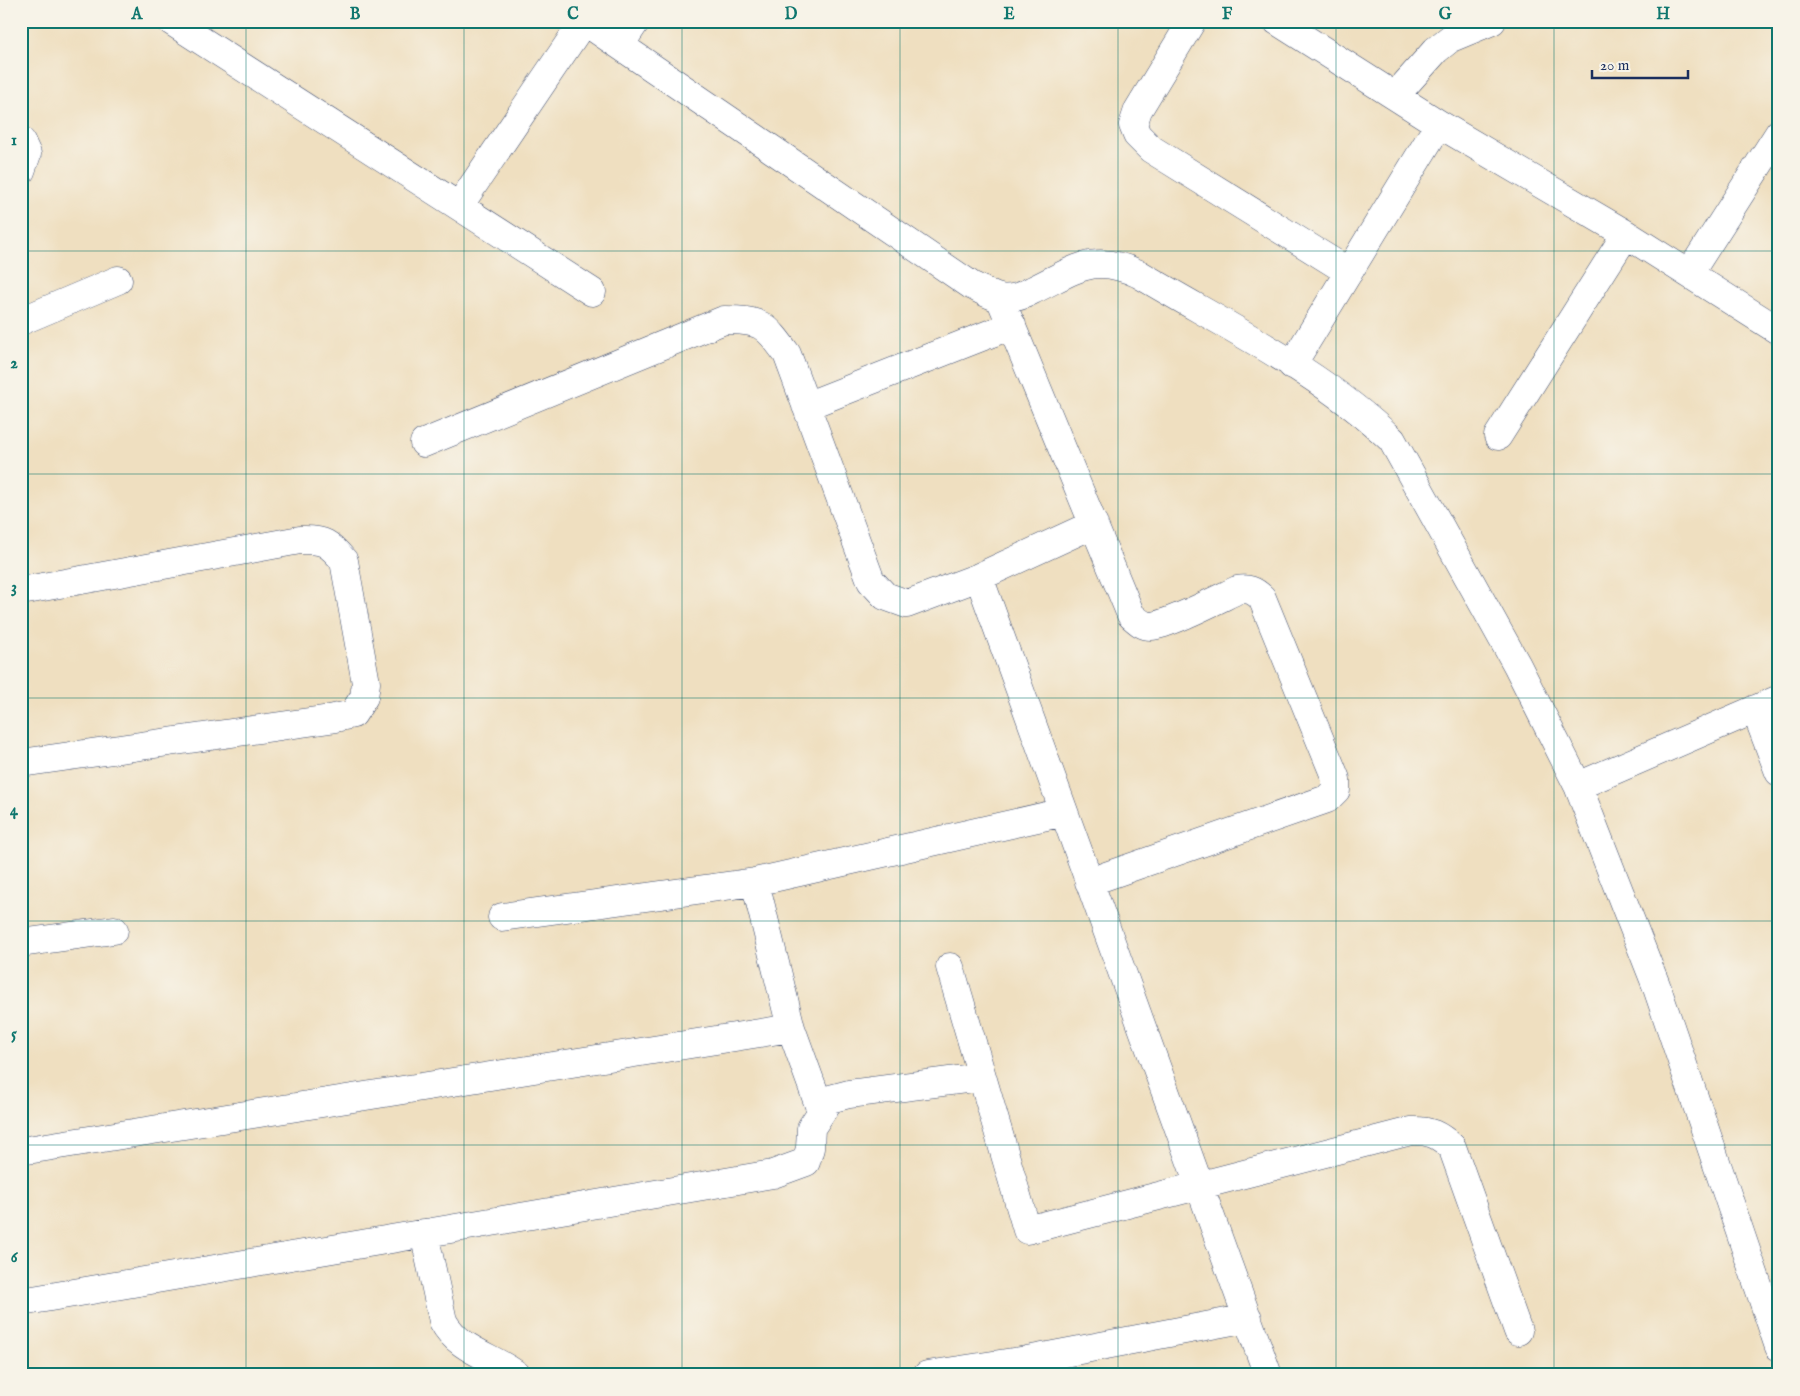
<svg xmlns="http://www.w3.org/2000/svg" width="1800" height="1396" font-family="'IM FELL English',serif">
	<style>
		.lines { fill: none; stroke-linecap: round; stroke-linejoin: round }
		.street-casing { stroke: #3b496d; stroke-width: 29 }
		.street { stroke: #fff; stroke-width: 28 }
		.grid { fill: none; stroke: #0f766e; stroke-width: 1; stroke-opacity: 0.55 }
		.neatline { fill: none; stroke: #0f766e; stroke-width: 2 }
		.grid-label { font-size: 16px; text-anchor: middle; font-weight: bold; fill: #0f766e }
	</style>
	<rect width="100%" height="100%" fill="#f7f3e8"/>
	<filter id="ink" filterUnits="userSpaceOnUse"><feTurbulence type="fractalNoise" baseFrequency=".02" numOctaves="2"/><feDisplacementMap in="SourceGraphic" scale="10" xChannelSelector="R" yChannelSelector="G"/><feConvolveMatrix kernelMatrix="1 2 1 2 8 2 1 2 1" color-interpolation-filters="sRGB"/></filter>
	<filter id="wash" filterUnits="userSpaceOnUse"><feTurbulence type="fractalNoise" baseFrequency=".0096" numOctaves="4" result="noise"/><feDisplacementMap in="SourceGraphic" scale="20" xChannelSelector="R" yChannelSelector="G"/><feGaussianBlur stdDeviation="1.12" result="paint"/><feColorMatrix in="noise" values="0 0 0 0 0 0 0 0 0 0 0 0 0 0 0 0 0 1.4 0 .05"/><feComposite in="paint" operator="in"/></filter>
	<g filter="url(#wash)">
		<rect width="100%" height="100%" fill="#efdfc0"/>
	</g>
	<g filter="url(#ink)">
		<g class="lines">
			<defs>
				<path id="street" d="M171,21l421,271
					M584,21l387,264c9,4 19,11 29,13 11,2 24,-3 33,-8 42,-20 60,-38 106,-16 85,51 181,97 253,166l125,225 61,121 78,199 123,362
					M1192,21l-54,89 -5,15 4,10 14,14 198,123
					M1277,21l162,103 187,110 153,97
					M620,45l16,-24
					M1395,96l41,-46 15,-12 41,-17
					M21,141l6,13 -6,17
					M459,206l125,-185
					M1689,274l90,-141
					M1000,298l131,317c6,5 11,11 20,11 17,-1 67,-27 86,-36 11,-2 17,0 25,8l74,181v11l-9,9 -238,83
					M21,321l97,-41
					M1292,365l147,-241
					M806,406l206,-81
					M1498,436l128,-202
					M424,443l300,-123c38,0 41,4 63,34l84,227 14,15 22,8 72,-27 289,798
					M979,577l115,-53
					M21,591l279,-51c24,-1 29,3 44,21l22,122 -2,14 -11,17 -23,5 -309,44
					M1755,709l24,63
					M1578,786l201,-87
					M755,882l36,146 30,83
					M502,917l253,-35 309,-70
					M21,943l93,-13
					M950,967l77,263 384,-99c19,-1 28,4 41,16l66,184
					M21,1151l770,-123
					M424,1233l19,88c15,29 49,35 74,54
					M21,1302l752,-128 33,-12 4,-14 1,-20 19,-29 19,-5 132,-17
					M927,1375l100,-15 221,-42"/>
			</defs>
			<use href="#street" class="street-casing"/>
			<use href="#street" class="street"/>
		</g>
	</g>
	<path class="grid" d="M246,21v1354M464,21v1354M682,21v1354M900,21v1354M1118,21v1354M1336,21v1354M1554,21v1354M21,251h1758M21,474h1758M21,698h1758M21,921h1758M21,1145h1758"/>
	<rect width="1800" height="1396" fill="none" stroke="#f7f3e8" stroke-width="55"/>
	<path d="M1592 70v8h96v-8" fill="none" stroke="#1b2f5e" stroke-width="2.5"/>
	<text x="1600" y="70" font-size="15" fill="#1b2f5e" stroke="#f7f3e8" stroke-width="4" paint-order="stroke">20 m</text>
	<rect x="28" y="28" width="1744" height="1340" class="neatline"/>
	<g class="grid-label">
		<text x="137" y="19">A</text>
		<text x="355" y="19">B</text>
		<text x="573" y="19">C</text>
		<text x="791" y="19">D</text>
		<text x="1009" y="19">E</text>
		<text x="1227" y="19">F</text>
		<text x="1445" y="19">G</text>
		<text x="1663" y="19">H</text>
		<text x="14" y="145">1</text>
		<text x="14" y="368">2</text>
		<text x="14" y="592">3</text>
		<text x="14" y="815">4</text>
		<text x="14" y="1039">5</text>
		<text x="14" y="1262">6</text>
	</g>
</svg>
